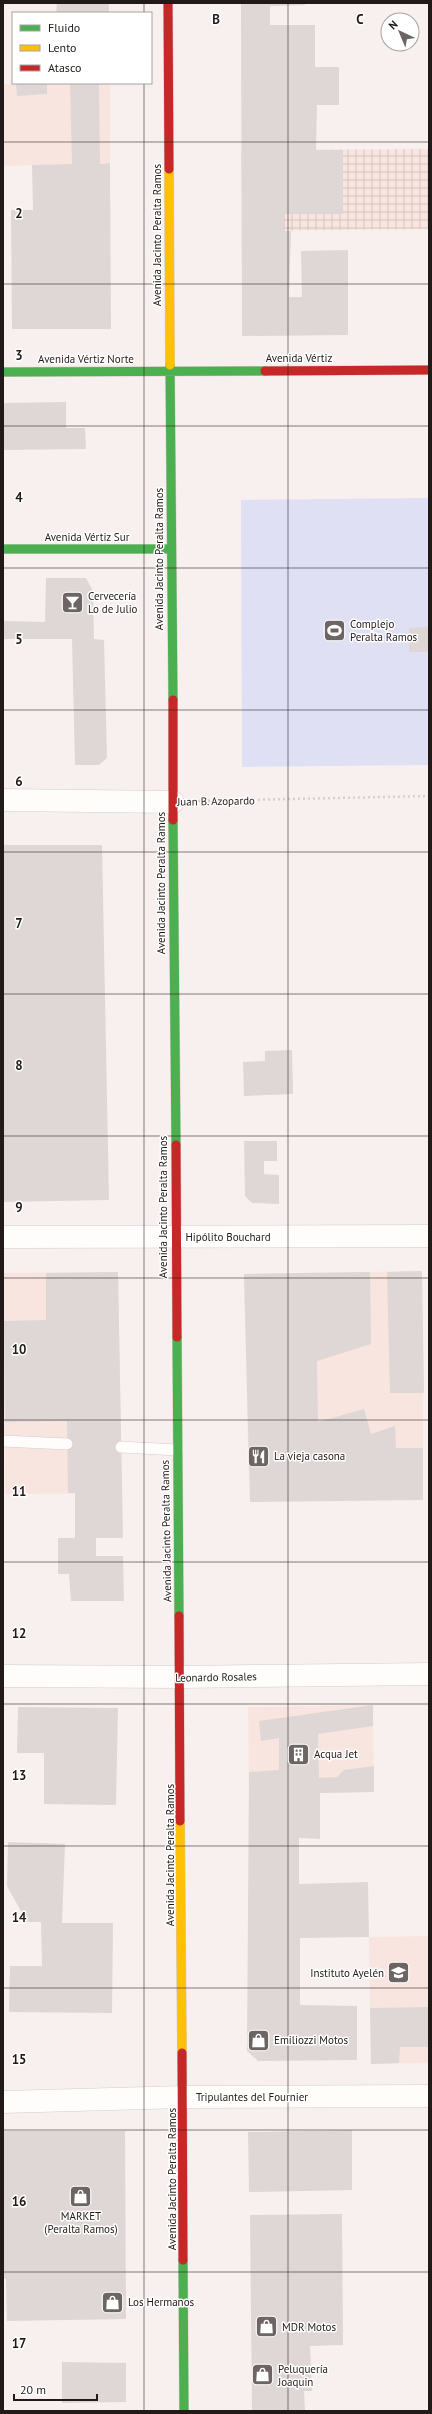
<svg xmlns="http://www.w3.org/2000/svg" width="432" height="2414" font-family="'PT Sans',sans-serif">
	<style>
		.built { fill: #f8e5e0 }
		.industrial { fill: url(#industrial-grid) }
		.green { fill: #e0e0f4 }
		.building { fill: #ded7d5 }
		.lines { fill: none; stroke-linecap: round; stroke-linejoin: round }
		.lane-casing { stroke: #d3ccca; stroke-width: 12 }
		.street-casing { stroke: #d3ccca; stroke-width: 23 }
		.fast-casing { stroke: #d3ccca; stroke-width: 10 }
		.slow-casing { stroke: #d3ccca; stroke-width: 10 }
		.jam-casing { stroke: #d3ccca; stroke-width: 10 }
		.path { stroke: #d4d0cf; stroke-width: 2.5; stroke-dasharray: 2 3; stroke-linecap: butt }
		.lane { stroke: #fefdfc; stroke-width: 11 }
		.street { stroke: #fefdfc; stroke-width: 22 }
		.fast { stroke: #4caf50; stroke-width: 9 }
		.slow { stroke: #ffc107; stroke-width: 9 }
		.jam { stroke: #c62828; stroke-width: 9 }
		.grid { fill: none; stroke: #211a18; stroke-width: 1; stroke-opacity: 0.55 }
		.labels { text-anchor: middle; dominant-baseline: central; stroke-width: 3; stroke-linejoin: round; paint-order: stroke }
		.street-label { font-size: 11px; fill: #211a18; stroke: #fff }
		.poi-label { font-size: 11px; fill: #211a18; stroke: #fff; text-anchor: start }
		.grid-label { font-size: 13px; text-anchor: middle; font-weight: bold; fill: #211a18; stroke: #fff; stroke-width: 3; stroke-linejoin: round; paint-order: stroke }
	</style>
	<defs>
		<pattern id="industrial-grid" width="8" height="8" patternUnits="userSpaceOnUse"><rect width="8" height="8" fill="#f8e5e0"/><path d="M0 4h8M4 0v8" fill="none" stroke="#d4c4bf"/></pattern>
	</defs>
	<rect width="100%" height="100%" fill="#f8f0ee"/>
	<path class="built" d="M110,83v80l-107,3v-82z
		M422,1271l1,177 -175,2 -4,-176z
		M118,1272l4,221 -117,1 -2,-221z
		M373,1705l1,87 -125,2 -1,-87z
		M429,1936v127l-58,1 -2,-127z"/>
	<path class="industrial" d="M428,149l1,80 -187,2 -1,-81z"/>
	<path class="green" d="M429,498v267l-187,2 -1,-267z"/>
	<path class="building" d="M57,3h52v10h-53z
		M241,3h64v2l-35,1v19h45v42h24v38h-22l-1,45h27v64h-59v17h7l-2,66h13l-1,-46 47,-1v85l-106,1z
		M16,83h31v11l-30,2z
		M70,83h29l1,81 10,-1 1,166h-99l-1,-119h22l-1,-45 40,-1z
		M66,402v26h19l1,21 -83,1v-47z
		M46,578h40l7,13 1,48 10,1 3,118 -8,7h-24l-3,-126h-69v-18l42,1z
		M429,627v25h-20v-24z
		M3,845h99l7,355 -106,2z
		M292,1050l1,44 -49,2 -1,-34 22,-1v-10z
		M244,1141h33v20h-13v13l15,1v29l-27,-1 -7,-7z
		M422,1271l2,122h-34l-3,-121z
		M118,1272l5,266h-27v18h27l1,45h-53l-2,-27h-11v-36h17v-45h-7l-1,-72 -62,1 -1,-101 42,-1v-47z
		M370,1272l1,72 -54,17 1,61 46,-13 7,25 24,-8 1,22h27v52l-173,2 -6,-228z
		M373,1705v21l-55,8 1,44 18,-1 7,-7 30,-4v26l-54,1v46l-21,-1v46l69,-2 1,55 -69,1v67l57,1v54l-99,1 -11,-10 2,-279 30,-2v-32l-18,3 -2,-20z
		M18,1707l100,1 -2,97 -72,-1v-51h-27z
		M8,1842l57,2 -3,79h51l-1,90 -103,-1 1,-46h32l-1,-44h-14l-20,-36z
		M429,2007v40h-29l-1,16 -28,1 -1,-56z
		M352,2130v60l-103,2 -1,-60z
		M3,2131h122l1,188 -119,2 -1,-42 -3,-1z
		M342,2214l1,131 -33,1 2,45h-8l1,20h-53l-2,-196z
		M62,2362l64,1v39l-64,1z"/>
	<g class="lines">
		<defs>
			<path id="lane" d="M3,1441l64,3
				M121,1447l56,3"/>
			<path id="street" d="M3,800l170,2
				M3,1237l426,-1
				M3,1676l177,1 249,-3
				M3,2102l181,-5 245,-1"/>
			<path id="fast" d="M170,365l3,335
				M3,372l262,-1
				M3,549h168
				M173,820l3,325
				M177,1337l2,279
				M183,2260l1,151"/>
			<path id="slow" d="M169,169l1,196
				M180,1821l2,232"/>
			<path id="jam" d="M168,3l1,166
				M265,371l164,-1
				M173,700v120
				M176,1145l1,192
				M179,1616l1,205
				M182,2053l1,207"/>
		</defs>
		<use href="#lane" class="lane-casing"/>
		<use href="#street" class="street-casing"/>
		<use href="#fast" class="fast-casing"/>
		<use href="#slow" class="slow-casing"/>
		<use href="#jam" class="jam-casing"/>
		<path class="path" d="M198,801l231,-5"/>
		<use href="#lane" class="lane"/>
		<use href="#street" class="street"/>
		<use href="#fast" class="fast"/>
		<use href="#slow" class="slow"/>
		<use href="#jam" class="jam"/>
	</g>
	<path class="grid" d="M144,3v10M288,3v2408M144,83v2328M3,142h426M3,284h426M3,426h426M3,568h426M3,710h426M3,852h426M3,994h426M3,1136h426M3,1278h426M3,1420h426M3,1562h426M3,1704h426M3,1846h426M3,1988h426M3,2130h426M3,2272h426"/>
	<defs>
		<symbol id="bar-square" viewBox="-11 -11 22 22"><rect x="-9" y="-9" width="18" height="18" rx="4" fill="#6c6563" stroke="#fff"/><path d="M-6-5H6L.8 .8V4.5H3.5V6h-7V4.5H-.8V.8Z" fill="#fff"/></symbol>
		<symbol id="stadium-square" viewBox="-11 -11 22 22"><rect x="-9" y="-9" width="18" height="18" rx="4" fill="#6c6563" stroke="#fff"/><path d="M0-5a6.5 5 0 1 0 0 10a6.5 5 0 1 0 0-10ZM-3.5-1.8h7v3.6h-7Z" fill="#fff"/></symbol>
		<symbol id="restaurant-square" viewBox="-11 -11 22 22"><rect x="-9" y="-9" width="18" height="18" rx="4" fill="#6c6563" stroke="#fff"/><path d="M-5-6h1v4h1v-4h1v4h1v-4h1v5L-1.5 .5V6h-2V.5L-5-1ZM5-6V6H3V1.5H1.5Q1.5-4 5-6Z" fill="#fff"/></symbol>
		<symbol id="building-square" viewBox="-11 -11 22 22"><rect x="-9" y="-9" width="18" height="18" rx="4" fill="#6c6563" stroke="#fff"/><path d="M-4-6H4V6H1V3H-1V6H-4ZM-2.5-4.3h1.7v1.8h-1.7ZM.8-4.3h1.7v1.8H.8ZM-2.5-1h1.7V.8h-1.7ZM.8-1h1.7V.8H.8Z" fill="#fff"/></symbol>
		<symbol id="school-square" viewBox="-11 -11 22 22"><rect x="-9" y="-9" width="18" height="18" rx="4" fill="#6c6563" stroke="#fff"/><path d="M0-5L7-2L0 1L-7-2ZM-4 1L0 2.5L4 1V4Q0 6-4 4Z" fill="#fff"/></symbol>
		<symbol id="shop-square" viewBox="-11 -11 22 22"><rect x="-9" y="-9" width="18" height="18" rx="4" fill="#6c6563" stroke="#fff"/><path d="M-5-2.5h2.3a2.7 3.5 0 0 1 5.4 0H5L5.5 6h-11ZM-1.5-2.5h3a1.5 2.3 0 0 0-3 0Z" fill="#fff"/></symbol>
	</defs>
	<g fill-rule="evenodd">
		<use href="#bar-square" x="60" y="590" width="25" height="25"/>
		<use href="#stadium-square" x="322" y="618" width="25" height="25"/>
		<use href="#restaurant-square" x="246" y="1444" width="25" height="25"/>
		<use href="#building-square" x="286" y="1742" width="25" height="25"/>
		<use href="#school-square" x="386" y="1960" width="25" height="25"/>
		<use href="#shop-square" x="246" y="2028" width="25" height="25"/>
		<use href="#shop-square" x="68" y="2184" width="25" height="25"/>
		<use href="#shop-square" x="100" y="2290" width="25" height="25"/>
		<use href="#shop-square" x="254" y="2314" width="25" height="25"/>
		<use href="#shop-square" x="250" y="2362" width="25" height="25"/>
	</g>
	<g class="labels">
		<g class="street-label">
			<text transform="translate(157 235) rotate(-90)">Avenida Jacinto Peralta Ramos</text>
			<text x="299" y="358">Avenida Vértiz</text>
			<text x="86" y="359">Avenida Vértiz Norte</text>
			<text x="87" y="537">Avenida Vértiz Sur</text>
			<text transform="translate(159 559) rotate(-90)">Avenida Jacinto Peralta Ramos</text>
			<text transform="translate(216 801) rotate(-1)">Juan B. Azopardo</text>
			<text transform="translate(161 883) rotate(-90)">Avenida Jacinto Peralta Ramos</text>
			<text transform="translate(163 1207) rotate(-90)">Avenida Jacinto Peralta Ramos</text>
			<text x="228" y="1237">Hipólito Bouchard</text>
			<text transform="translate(166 1531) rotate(-91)">Avenida Jacinto Peralta Ramos</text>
			<text transform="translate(216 1677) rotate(-1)">Leonardo Rosales</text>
			<text transform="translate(170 1855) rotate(-90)">Avenida Jacinto Peralta Ramos</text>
			<text x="252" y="2097">Tripulantes del Fournier</text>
			<text transform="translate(172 2179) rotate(-90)">Avenida Jacinto Peralta Ramos</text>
		</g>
		<g class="poi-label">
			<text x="88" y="596">Cervecería<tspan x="88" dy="13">Lo de Julio</tspan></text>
			<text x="350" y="624">Complejo<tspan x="350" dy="13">Peralta Ramos</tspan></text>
			<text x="274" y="1456">La vieja casona</text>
			<text x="314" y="1754">Acqua Jet</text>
			<text x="384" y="1973" text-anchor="end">Instituto Ayelén</text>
			<text x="274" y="2040">Emiliozzi Motos</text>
			<text x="81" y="2216" text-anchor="middle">MARKET<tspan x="81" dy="13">(Peralta Ramos)</tspan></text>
			<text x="128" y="2302">Los Hermanos</text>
			<text x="282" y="2327">MDR Motos</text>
			<text x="278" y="2369">Peluquería<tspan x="278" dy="13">Joaquin</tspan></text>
		</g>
	</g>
	<g class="grid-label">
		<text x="216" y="24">B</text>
		<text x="360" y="24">C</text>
		<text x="19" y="218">2</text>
		<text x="19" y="360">3</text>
		<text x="19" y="502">4</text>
		<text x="19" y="644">5</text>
		<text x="19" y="786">6</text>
		<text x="19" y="928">7</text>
		<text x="19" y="1070">8</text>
		<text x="19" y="1212">9</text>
		<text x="19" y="1354">10</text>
		<text x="19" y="1496">11</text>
		<text x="19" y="1638">12</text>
		<text x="19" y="1780">13</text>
		<text x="19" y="1922">14</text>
		<text x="19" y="2064">15</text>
		<text x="19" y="2206">16</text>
		<text x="19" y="2348">17</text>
	</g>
	<rect width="432" height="2414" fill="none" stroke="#211a18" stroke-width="8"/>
	<rect x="12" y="12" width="140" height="72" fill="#ffffff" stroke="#a6a3a3"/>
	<rect x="20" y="25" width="20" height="6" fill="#4caf50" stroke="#a6a3a3"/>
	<text x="48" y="32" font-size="12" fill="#211a18">Fluido</text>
	<rect x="20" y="45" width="20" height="6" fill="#ffc107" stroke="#a6a3a3"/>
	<text x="48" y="52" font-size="12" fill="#211a18">Lento</text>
	<rect x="20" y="65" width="20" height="6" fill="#c62828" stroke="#a6a3a3"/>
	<text x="48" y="72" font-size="12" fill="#211a18">Atasco</text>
	<g transform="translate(400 32) rotate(316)"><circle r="19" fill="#ffffff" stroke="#a6a3a3"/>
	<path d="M0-3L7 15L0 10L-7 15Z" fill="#6c6563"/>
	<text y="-6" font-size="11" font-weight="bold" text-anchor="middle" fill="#211a18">N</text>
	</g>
	<path d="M14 2394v6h83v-6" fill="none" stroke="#211a18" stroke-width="2"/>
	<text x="20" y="2394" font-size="12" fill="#211a18" stroke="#ffffff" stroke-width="3" paint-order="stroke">20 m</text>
</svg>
